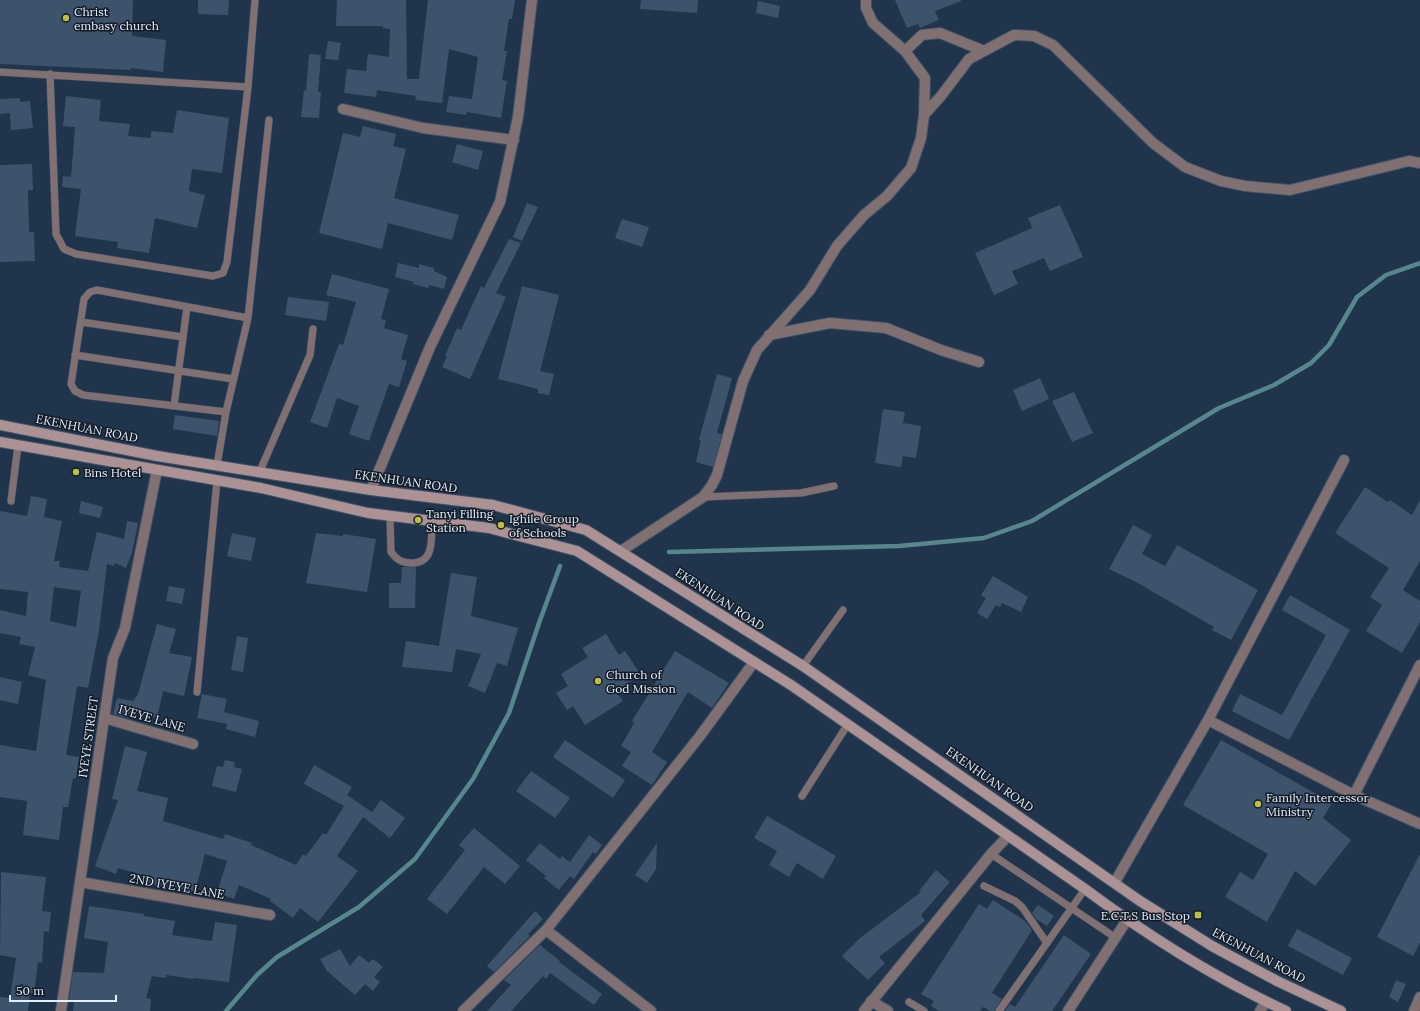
<svg xmlns="http://www.w3.org/2000/svg" width="1420" height="1011" font-family="Lora,serif">
	<style>
		.lines { fill: none; stroke-linecap: round; stroke-linejoin: round }
		.stream { stroke: #56878c; stroke-width: 4.5 }
		.building { fill: #3d536b; fill-rule: evenodd }
		.lane-casing { stroke: #3f5368; stroke-width: 8 }
		.street-casing { stroke: #3f5368; stroke-width: 12 }
		.secondary-casing { stroke: #3f5368; stroke-width: 12 }
		.lane { stroke: #817072; stroke-width: 7 }
		.street { stroke: #817072; stroke-width: 10 }
		.secondary { stroke: #ac9195; stroke-width: 10 }
		.poi-dot { fill: #bcbf44; stroke: #131c26; stroke-width: 1.5 }
		.labels { text-anchor: middle; dominant-baseline: central; stroke-width: 3; stroke-linejoin: round; paint-order: stroke }
		.poi-label { font-size: 12px; fill: #e3f0fe; stroke: #131c26; text-anchor: start }
		.street-label { font-size: 12px; fill: #e3f0fe; stroke: #131c26 }
	</style>
	<rect width="100%" height="100%" fill="#20354b"/>
	<g class="lines">
		<path class="stream" d="M669,552l230,-6 85,-8 48,-17 187,-113 55,-23 37,-22 18,-18 28,-48 29,-22 34,-12
			M226,1011l31,-36 20,-18 82,-50 56,-48 58,-80 36,-66 30,-90 21,-57"/>
	</g>
	<path class="building" d="M0,0h133l-1,36 34,4 -3,32 -32,-4v2l-131,-6z
		M198,0h31l-1,15 -30,-1z
		M337,0h69l1,79h12l9,-79h87l-3,19h-3l-5,32h3l-5,29 5,1 -6,37 -34,-6 -1,3 -20,-3 3,-16 23,3 6,-42 -29,-8 -7,54 -27,-3 1,-4 -39,-6 -1,7 -32,-4 3,-24 19,2 2,-17 21,3 1,-28 -7,-1v-2h-47z
		M641,0h57l-1,13 -57,-4z
		M895,0h66v1l-26,10 4,9 -19,8 -2,-4 -11,4z
		M758,1l22,5 -2,12 -22,-5z
		M328,41l13,2 -3,17 -13,-1z
		M309,54l12,1 -3,37h3l-2,26 -18,-1 3,-27 2,1z
		M66,96l35,4 -2,21 31,3 -2,12 23,2v-7l22,2 4,-23 52,8 -7,55 -30,-4 -3,22 16,4 -8,33 -42,-10 -6,35 -32,-5 1,-6 -43,-6 6,-47 -19,-2 1,-11 8,1 4,-50 -12,-1z
		M20,98v4l10,-1 3,27 -22,2 -1,-17 -10,1v-15z
		M363,126l33,8 -3,12 13,3 -12,49 65,17 -7,25 -64,-17 -6,26 -63,-16 24,-100 17,4z
		M457,144l26,7 -5,19 -26,-8z
		M32,164l1,26h-5l1,42h5l1,29 -35,1v-97z
		M527,203l11,4 -16,34 -9,-4z
		M1060,205l23,52 -33,14 -6,-13 -32,13 6,13 -24,11 -19,-42 57,-25 -4,-10z
		M622,219l27,8 -7,20 -27,-9z
		M509,239l12,4 -25,50 10,4 -36,82 -28,-12 5,-10 -2,-1 12,-28 4,2 20,-44 3,2z
		M398,263l21,5v-4l15,4v3l13,6 -3,12 -15,-4 -1,3 -15,-4 1,-2 -19,-5z
		M332,274l57,15 -8,30 5,1 -2,8 24,7 -7,24 6,2 -8,26 -10,-3 -20,57 -20,-7 10,-28 -22,-8 -10,30 -17,-6 29,-78 4,1 13,-43 -30,-7z
		M522,286l37,9 -19,76 14,3 -5,21 -11,-2v-4l-40,-10z
		M288,297l41,5 -3,19 -41,-6z
		M717,374l15,4 -15,55 5,1 -9,33 -17,-5 5,-22h-2z
		M1040,378l9,21 -27,12 -9,-21z
		M1074,392l19,41 -21,9 -20,-41z
		M883,409l22,3 -2,11 18,3 -5,32 -13,-2 -2,11 -26,-4z
		M175,415l44,6 -2,15 -44,-7z
		M1365,487l23,15 2,-2 22,15 8,-15v61l-17,29 17,11v21l-18,31 -36,-22 16,-26 -12,-8 19,-29 -54,-35z
		M31,496l16,3 -3,18 18,4 -8,40h6l-1,6 29,4 9,-39 27,7 3,-18 11,2 -6,30 -6,15 -11,-5 -1,3 -7,-2 -8,67 -11,57 -11,-2 -11,69 13,2 -3,21h-3l-5,29h-5l-4,33 -36,-5 4,-34 -27,-4v-52l36,6 10,-71 -18,-5 7,-28 -16,-3 2,-7 -21,-4v-23l26,6 2,-24 -28,-3v-78l27,5zM54,587l27,4 -5,36 -26,-6z
		M81,501l22,6 -3,11 -21,-5z
		M1133,525l19,10 -10,19 23,12 12,-21 81,45 -27,50 -19,-10 2,-3 -78,-45 -27,-13z
		M232,533l24,5 -5,23 -24,-5z
		M316,533l27,3v-2l33,5 -9,53 -61,-9z
		M402,567h14l-1,41h-26v-25h12z
		M451,573l26,4 -6,39 47,12 -11,38 -10,-3 -12,30 -17,-7 13,-32 -25,-5 -4,23 -50,-5 4,-26 33,5z
		M993,576l35,21 -7,15 -19,-9 -2,4 -4,-2 -9,14 -10,-6 9,-15 -5,-3z
		M169,586l16,3 -3,15 -16,-3z
		M1290,595l60,35 -61,110 -57,-29 8,-17 42,21 44,-80 -44,-25z
		M157,624l19,5 -7,24 23,4 -8,39 -21,-5 -6,27 -27,-6 -2,6 -15,-4 4,-16 16,3 5,-7z
		M606,634l13,21 6,-4 16,24 -25,16 7,10 -38,24 -12,-19 -6,4 -11,-17 12,-7 -7,-12 27,-17 -6,-9z
		M237,636l11,2 -5,34 -12,-2z
		M675,651l54,32 -17,25 -24,-16 -36,60 15,10 -15,23 -30,-19 9,-14 -10,-6 13,-23 -2,-2z
		M0,677l22,5 -4,22 -18,-4z
		M202,694l25,5 -3,13 35,9 -4,16 -29,-8 1,-5 -30,-6z
		M565,740l60,40 -12,18 -60,-41z
		M1221,740l111,63 -9,15 28,22 -36,46 -20,-15 -28,51 -42,-25 15,-25 13,8 15,-26 -85,-49z
		M125,746l22,6 -10,39 31,7 -5,23 60,18 2,-5 27,9 -1,2 45,20 7,-11 3,2 17,-23 3,2 18,-29 -40,-22 10,-19 38,22 -5,8 25,17 9,-12 24,18 -15,20 -27,-21 -26,39 21,15 -40,51 -18,-14 -7,10 -23,-17 1,-2 -32,-14 -5,14 -17,-6 10,-32 -22,-7 -10,38 -32,-8 -1,3 -14,-4 2,-6 -32,-9 -2,6 -21,-8 23,-66 -6,-1z
		M225,760l10,2 -1,5 8,2 -6,23 -24,-6 5,-20 6,1z
		M531,771l39,27 -15,20 -39,-27z
		M767,816l69,40 -13,23 -26,-16 -8,14 -20,-12 8,-14 -23,-13z
		M474,828l46,38 -15,18 -21,-17 -37,47 -20,-15 38,-49 -6,-5z
		M589,835l13,10 -6,9 -3,-2 -19,27 -4,-3 -11,14 -15,-12 2,-2 -20,-16 14,-17 20,16 2,-3 8,6z
		M657,843l-1,26 -9,14 -12,-8z
		M1420,854v88l-7,14 -36,-19z
		M936,870l14,12 -29,33 4,6 -46,36 6,6 -17,17 -26,-24 17,-17 62,-47 -2,-1z
		M1,872l45,5 -4,34 9,1 -2,20 -5,-1 -2,32 -4,-1 -4,31h-4l-2,18h-28v-14l10,1 6,-40 -16,-3z
		M993,900l32,21 7,9 -40,63 10,6 -8,12h-4l-7,-4 -3,4h-41l-8,-5 3,-5 -13,-7 58,-90 8,5z
		M1038,905l16,11 -7,10 -11,-7 -4,-6z
		M89,906l55,8v2l31,5 -3,14 40,6 3,-19 22,3 -8,57 -35,-4v1l-28,-4v3l-14,-2 -6,22 5,1 -1,12h-77l1,-10h-5l4,-29 31,1 4,-31 -24,-4z
		M535,911l8,8 -15,15 2,2 -36,36 -7,-6z
		M1297,929l55,29 -9,17 -55,-29z
		M1064,935l27,19 -39,57h-47l5,-7 5,3z
		M540,945l20,16 -1,1 43,32 -8,11 -44,-32 -4,6 -3,-3 -32,35h-24l24,-26 -7,-5z
		M340,949l10,17 9,-11 10,8 4,-4 10,8 -9,10 6,5 -7,9 -8,-7 -10,11 -28,-24 -7,-12z
		M1396,980l10,4 -8,18 -9,-5z"/>
	<g class="lines">
		<defs>
			<path id="lane" d="M0,72l248,15
				M50,74l6,160 8,15 12,5 137,22 10,-3 4,-11 21,-175 7,-87
				M81,322l102,15
				M75,355l158,24
				M174,406l13,-99
				M226,412l-143,-17 -8,-4 -4,-7 13,-85 6,-7 7,-2 151,28
				M217,465l9,-53 22,-94 21,-198
				M260,471l50,-116 3,-26
				M703,497l98,-4 33,-7
				M11,501l7,-56
				M390,516l1,36c6,8 11,11 21,11 23,0 19,-25 20,-42
				M803,666l40,-56
				M197,692l20,-211
				M802,796l46,-72
				M991,854l125,84
				M984,886l31,15 7,6 25,36
				M909,1002l15,9
				M999,1011l86,-122"/>
			<path id="street" d="M866,0v8l7,15 32,28 20,27 -1,37
				M905,51l17,-16 18,-2 44,18
				M343,109l80,19 91,12
				M769,335l61,-12 56,5 55,22 38,12
				M371,490l59,-143 70,-145 18,-85 14,-117
				M621,551l82,-54 9,-12 5,-10 26,-94 14,-31 53,-60 27,-44 27,-31 23,-19 24,-28 10,-30 3,-23 17,-19 28,-37 45,-24 20,1 19,9 100,98 32,24 36,14 24,5 45,4 119,-29 11,2
				M104,718l89,26
				M1208,720l146,75 66,29
				M1354,795l66,-130
				M80,882l190,33
				M1115,882l93,-162 136,-260
				M546,930l105,81
				M871,1001l17,10
				M61,1011l52,-353 12,-30 32,-158
				M463,1011l83,-81 154,-194 54,-74
				M864,1011l127,-157 17,-18
				M1068,1011l59,-91
				M1260,1011l6,-9
				M1414,1011l6,-14"/>
			<path id="secondary" d="M0,425l157,31 214,34 122,15 93,25 217,136 337,235 72,45 65,35 64,30
				M0,442l261,46 107,25 121,15 88,23 214,134 294,204c63,47 130,89 201,122"/>
		</defs>
		<use href="#lane" class="lane-casing"/>
		<use href="#street" class="street-casing"/>
		<use href="#secondary" class="secondary-casing"/>
		<use href="#lane" class="lane"/>
		<use href="#street" class="street"/>
		<use href="#secondary" class="secondary"/>
	</g>
	<g class="poi-dot">
		<circle cx="66" cy="18" r="4"/>
		<circle cx="76" cy="472" r="4"/>
		<circle cx="418" cy="520" r="4"/>
		<circle cx="501" cy="525" r="4"/>
		<circle cx="598" cy="681" r="4"/>
		<circle cx="1258" cy="804" r="4"/>
		<rect x="1194" y="911" width="8" height="8" rx="2"/>
	</g>
	<g class="labels">
		<g class="poi-label">
			<text x="74" y="11">Christ<tspan x="74" dy="14">embasy church</tspan></text>
			<text x="84" y="472">Bins Hotel</text>
			<text x="426" y="513">Tanyi Filling<tspan x="426" dy="14">Station</tspan></text>
			<text x="509" y="518">Ighile Group<tspan x="509" dy="14">of Schools</tspan></text>
			<text x="606" y="674">Church of<tspan x="606" dy="14">God Mission</tspan></text>
			<text x="1266" y="797">Family Intercessor<tspan x="1266" dy="14">Ministry</tspan></text>
			<text x="1190" y="915" text-anchor="end">E.C.T.S Bus Stop</text>
		</g>
		<g class="street-label">
			<text transform="translate(87 428) rotate(11)">EKENHUAN ROAD</text>
			<text transform="translate(406 481) rotate(8)">EKENHUAN ROAD</text>
			<text transform="translate(720 599) rotate(33)">EKENHUAN ROAD</text>
			<text transform="translate(152 718) rotate(16)">IYEYE LANE</text>
			<text transform="translate(88 737) rotate(-82)">IYEYE STREET</text>
			<text transform="translate(990 779) rotate(35)">EKENHUAN ROAD</text>
			<text transform="translate(177 886) rotate(10)">2ND IYEYE LANE</text>
			<text transform="translate(1259 955) rotate(28)">EKENHUAN ROAD</text>
		</g>
	</g>
	<path d="M10 995v6h106v-6" fill="none" stroke="#e3f0fe" stroke-width="2"/>
	<text x="16" y="995" font-size="12" fill="#e3f0fe" stroke="#131c26" stroke-width="3" paint-order="stroke">50 m</text>
</svg>
